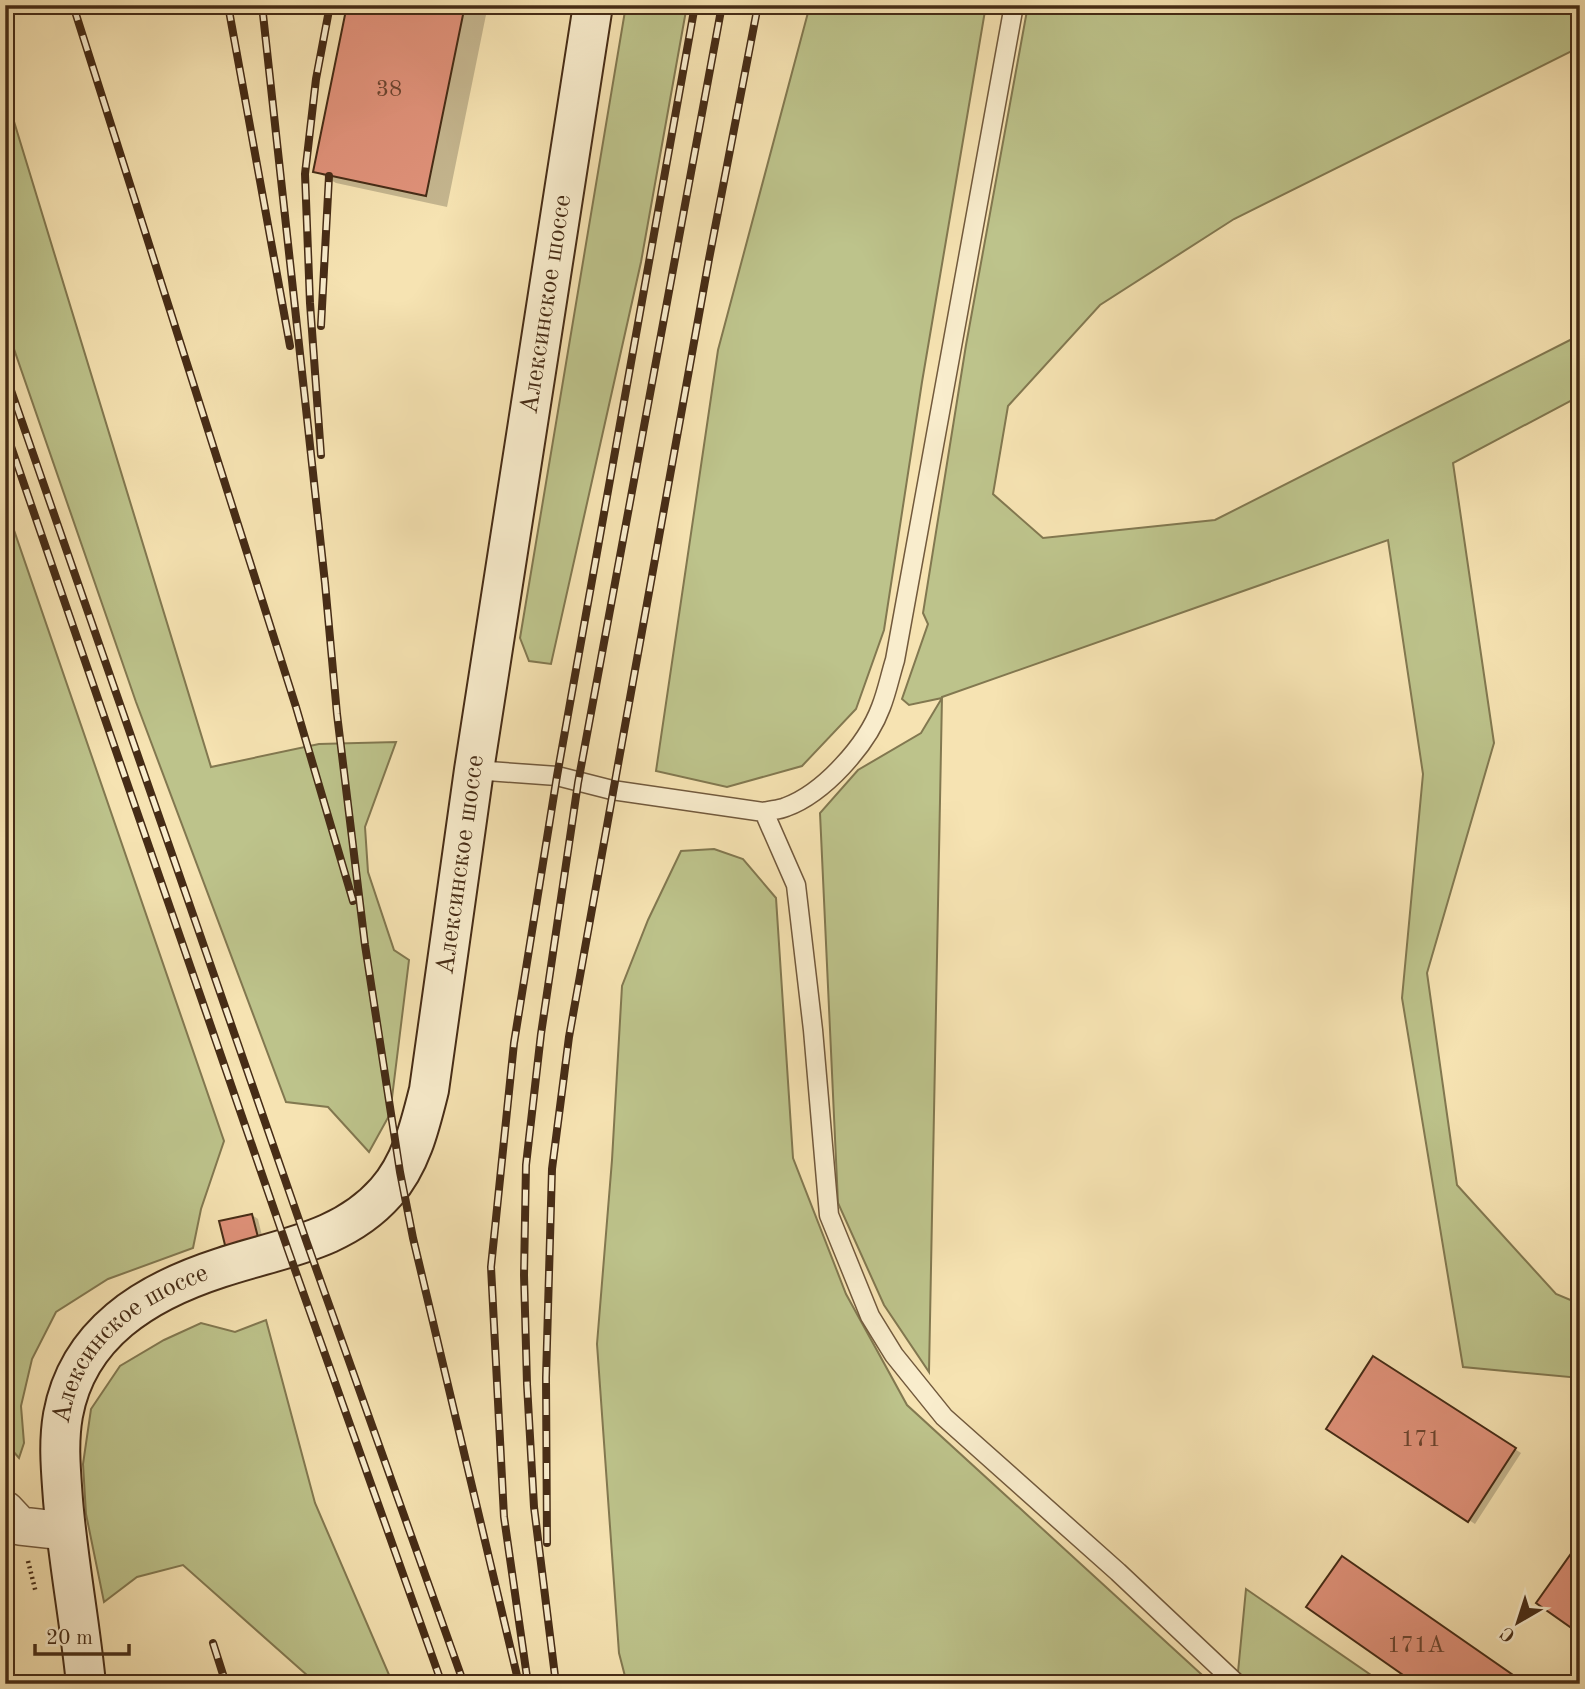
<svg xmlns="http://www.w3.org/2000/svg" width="1585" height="1689" font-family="'Old Standard TT',serif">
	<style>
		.green { fill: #bdc38b; stroke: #827850; stroke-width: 2 }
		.shadow { fill: #0003 }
		.building { fill: #df9179; stroke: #462c16; stroke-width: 2 }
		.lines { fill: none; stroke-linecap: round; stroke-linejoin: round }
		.lane-casing { stroke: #725a3d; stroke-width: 21 }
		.street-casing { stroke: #725a3d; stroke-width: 40 }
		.secondary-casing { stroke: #462c16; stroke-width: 42 }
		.path { stroke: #462c16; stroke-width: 4.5; stroke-dasharray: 2 3.5; stroke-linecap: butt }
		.lane { stroke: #f9edcd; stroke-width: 18 }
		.street { stroke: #f9edcd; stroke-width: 37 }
		.secondary { stroke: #f9edcd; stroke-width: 38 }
		.rail-casing { stroke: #462c16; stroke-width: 8 }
		.rail { stroke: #f9edcd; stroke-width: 5; stroke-dasharray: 16; stroke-linecap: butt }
		.labels { text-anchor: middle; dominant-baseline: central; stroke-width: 6; stroke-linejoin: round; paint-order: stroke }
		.number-label { font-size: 23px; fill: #6c452f }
		.street-label { font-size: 26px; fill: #462c16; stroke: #f9edcd }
	</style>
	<rect width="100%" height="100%" fill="#f6e3b2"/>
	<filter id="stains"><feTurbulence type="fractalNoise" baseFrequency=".00286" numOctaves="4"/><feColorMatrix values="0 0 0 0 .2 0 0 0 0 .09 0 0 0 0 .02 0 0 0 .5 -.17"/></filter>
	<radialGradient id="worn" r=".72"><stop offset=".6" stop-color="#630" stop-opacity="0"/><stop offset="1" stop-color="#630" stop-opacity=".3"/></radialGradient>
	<path class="green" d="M626,5h61l-46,257 -90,402 -22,-3 -9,-23z
		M810,5h176l-64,377 -38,248 -28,79 -54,57 -75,21 -71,-16 62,-421z
		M1028,5h552v42l-346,172 -134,86 -92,101 -15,88 50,44 172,-18 365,-185v61l-127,67 41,280 -67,230 30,212 99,109 24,10v74l-117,-11 -61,-369 21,-224 -35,-234 -446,157 -13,675 -45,-67 -46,-102 -18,-390 38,-43 63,-37 21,-35 -33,7 -7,-6 26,-75 -5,-11 43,-268z
		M5,92l206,675 108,-23 77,-2 -31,85 3,45 26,78 15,10 -19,154 -21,38 -41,-45 -42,-5 -150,-400 -131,-379z
		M5,504l219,637 -23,68 -8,39 -85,31 -52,33 -24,47 -11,47 3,37 -5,15 -14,-16v-92l5,-29 -5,-87z
		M714,849l29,10 33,39 17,260 53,136 61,111 305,279h-585l-8,-31 -22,-309 15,-184 10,-174 26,-66 33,-69z
		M266,1320l49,183 78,181h-76l-134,-119 -46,12 -33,25 -18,-88 -3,-50 8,-55 29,-43 44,-26 37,-17 34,9z
		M1246,1589l138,95h-133l-13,-12z"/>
	<path class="shadow" d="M349,5h139l-41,202 -111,-24 -21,-12z
		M252,1215l6,4 6,25 -30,8z
		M1380,1362l141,91 -46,71 -147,-96z"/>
	<path class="building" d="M347,5h118l-39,191 -113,-24z
		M252,1214l7,27 -33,8 -7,-28z
		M1373,1356l143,92 -48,74 -142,-93z
		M1580,1541v93l-44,-31z
		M1342,1556l184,128h-110l-110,-77z"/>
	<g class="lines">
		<defs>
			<path id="lane" d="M474,770l83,6 55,14 152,22c7,-2 15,-2 22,-5 38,-14 81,-62 95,-100 6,-15 9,-31 14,-47l119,-655
				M764,812l32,73 17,145 16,185 41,101 24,39 50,62 174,155 119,112"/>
			<path id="street" d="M5,1510l15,16 45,5"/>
			<g id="secondary">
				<path id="s1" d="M86,1684c-6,-62 -18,-123 -23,-184 -2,-29 -5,-56 0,-85 15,-82 83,-123 157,-147 59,-20 122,-26 166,-76 25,-28 34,-66 43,-102l45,-320 119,-765"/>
			</g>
		</defs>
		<use href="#lane" class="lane-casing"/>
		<use href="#street" class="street-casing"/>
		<use href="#secondary" class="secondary-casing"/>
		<path class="path" d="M28,1561l8,32"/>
		<use href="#lane" class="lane"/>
		<use href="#street" class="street"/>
		<use href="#secondary" class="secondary"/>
		<defs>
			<path id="rail" d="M73,5l223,702 57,194
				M228,5l62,341
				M262,5l63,578 12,131 28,231 35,227 13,66 106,446
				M321,326l8,-150
				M5,373l302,870 157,441
				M5,429l283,821 154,434
				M321,455l-11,-152 -5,-129 11,-95 14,-74
				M547,1543l-1,-165 6,-209 17,-132 140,-778 49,-254
				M213,1643l13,41
				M528,1684l-24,-167 -13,-250 23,-224 43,-267 138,-771
				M556,1684l-22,-177 -7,-123 -3,-109 2,-110 15,-131 37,-251 144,-778"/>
		</defs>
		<use href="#rail" class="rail-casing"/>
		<use href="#rail" class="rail"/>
	</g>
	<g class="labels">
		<g class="number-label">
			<text x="389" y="89">38</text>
			<text x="1421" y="1439">171</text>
			<text x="1416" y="1645">171А</text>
		</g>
		<g class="street-label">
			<text stroke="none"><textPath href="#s1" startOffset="1589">Алексинское шоссе</textPath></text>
			<text stroke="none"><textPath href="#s1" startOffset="1022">Алексинское шоссе</textPath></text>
			<text stroke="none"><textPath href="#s1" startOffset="373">Алексинское шоссе</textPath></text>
		</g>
	</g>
	<rect width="1585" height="1689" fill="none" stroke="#f6e3b2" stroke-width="28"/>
	<rect x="7" y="7" width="1571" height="1675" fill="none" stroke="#462c16" stroke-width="3.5"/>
	<rect x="14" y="14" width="1557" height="1661" fill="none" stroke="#462c16" stroke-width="2"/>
	<g transform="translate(1518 1622) rotate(219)" stroke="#f9edcd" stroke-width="5" paint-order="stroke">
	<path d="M0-5L12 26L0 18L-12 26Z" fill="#462c16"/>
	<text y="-10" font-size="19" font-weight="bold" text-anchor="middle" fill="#462c16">С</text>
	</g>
	<path d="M35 1644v10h94v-10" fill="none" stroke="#462c16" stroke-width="3.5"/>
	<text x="46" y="1644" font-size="21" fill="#462c16" stroke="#f9edcd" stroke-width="5" paint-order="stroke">20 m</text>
	<rect width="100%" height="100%" filter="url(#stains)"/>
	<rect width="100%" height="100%" fill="url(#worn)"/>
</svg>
